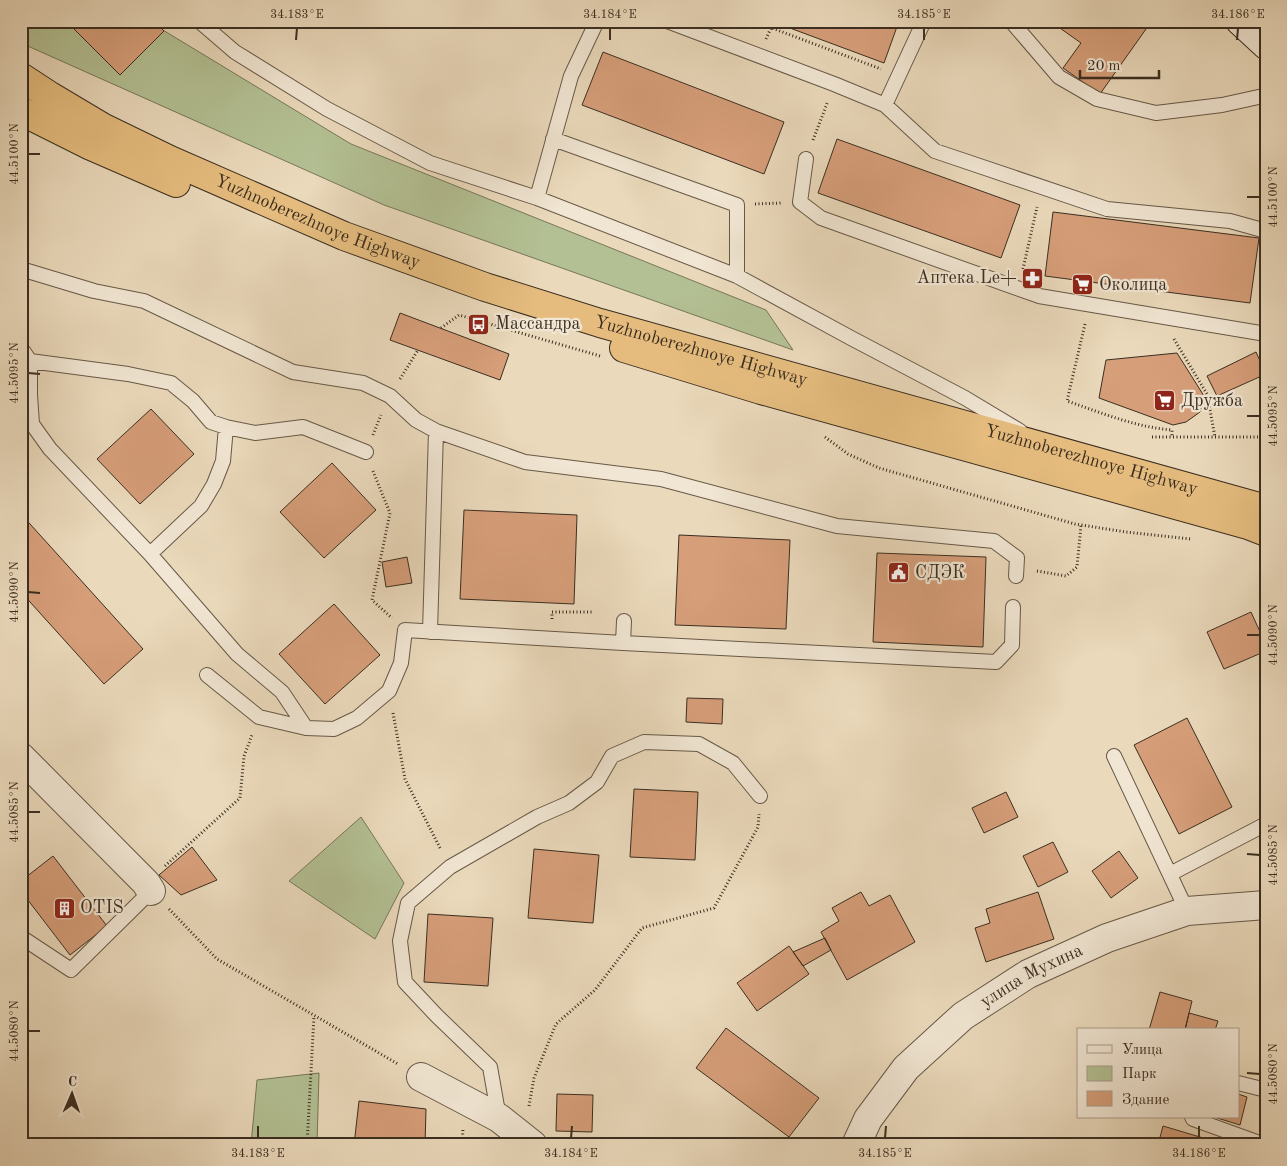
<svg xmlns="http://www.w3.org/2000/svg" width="1287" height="1166" font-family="'Old Standard TT',serif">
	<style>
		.green { fill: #b3c093; stroke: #77775a }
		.building { fill: #d69e79; stroke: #3b2e20 }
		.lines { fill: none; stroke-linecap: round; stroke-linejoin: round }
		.service-casing { stroke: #675947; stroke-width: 16 }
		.minor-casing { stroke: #675947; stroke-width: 30 }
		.secondary-casing { stroke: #3b2e20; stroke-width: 30 }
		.trunk-casing { stroke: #3b2e20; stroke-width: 30 }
		.path { stroke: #3b2e20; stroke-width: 3; stroke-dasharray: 1 2.5; stroke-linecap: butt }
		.service { stroke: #f1e6d3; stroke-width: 14 }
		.minor { stroke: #f1e6d3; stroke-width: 28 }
		.secondary { stroke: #f1e6d3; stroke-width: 28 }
		.trunk { stroke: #e5bc7e; stroke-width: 28 }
		.ticks { fill: none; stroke: #3b2e20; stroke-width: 2 }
		.labels { text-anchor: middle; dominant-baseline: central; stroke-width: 4.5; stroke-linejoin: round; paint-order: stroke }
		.street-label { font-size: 18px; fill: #3b2e20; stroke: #f1e6d3 }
		.poi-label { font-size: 18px; fill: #3b2e20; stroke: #f1e6d3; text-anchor: start }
		.neatline { fill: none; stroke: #3b2e20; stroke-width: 2 }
		.ticks-label { font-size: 12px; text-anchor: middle; fill: #3b2e20 }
	</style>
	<rect width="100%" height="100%" fill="#ead9bb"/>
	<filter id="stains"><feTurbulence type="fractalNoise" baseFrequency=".004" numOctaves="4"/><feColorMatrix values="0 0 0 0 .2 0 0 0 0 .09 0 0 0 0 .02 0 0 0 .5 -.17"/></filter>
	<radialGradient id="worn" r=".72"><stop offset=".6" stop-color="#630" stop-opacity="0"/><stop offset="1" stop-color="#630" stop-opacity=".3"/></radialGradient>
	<path class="green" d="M21,21h127l203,123 415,166 27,40 -409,-145 -363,-162z
		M361,817l43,66 -29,56 -86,-58z
		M319,1073l-2,72h-66l6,-65z"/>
	<path class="building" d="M80,21h74l10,10 -44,44 -47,-47z
		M250,21h11l-7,5z
		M771,21h128l-15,42z
		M1050,21h100l1,1 -51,72 -37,-26 18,-25z
		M603,52l181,70 -20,52 -182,-69z
		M837,139l183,66 -19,53 -183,-65z
		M1053,212l206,26 -9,65 -205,-27z
		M400,313l109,41 -9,26 -110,-40z
		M1256,352l10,22 -49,22 -10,-20z
		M1177,353l27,43 -4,16 -14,10 -13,3 -74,-27 7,-38z
		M151,409l43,45 -54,50 -43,-45z
		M332,463l44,47 -52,48 -44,-46z
		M464,510l113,5 -3,89 -114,-5z
		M21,514l122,135 -39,35 -83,-92z
		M679,535l111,5 -4,89 -111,-4z
		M877,553l109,4 -3,90 -110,-5z
		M407,557l5,26 -26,4 -4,-25z
		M334,604l46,51 -55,49 -46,-50z
		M1251,612l15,33v6l-42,18 -17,-37z
		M687,698l36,1 -1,25 -36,-2z
		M1187,718l45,89 -53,27 -45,-89z
		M634,789l64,3 -3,68 -65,-3z
		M1006,792l12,25 -34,16 -12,-25z
		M1053,842l15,30 -30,15 -15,-31z
		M192,847l25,33 -36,15 -22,-20z
		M534,849l65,6 -6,68 -65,-5z
		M1119,851l19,27 -27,20 -19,-27z
		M53,856l54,70 -37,29 -49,-64v-10z
		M861,892l8,14 21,-11 25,47 -68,38 -26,-48 18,-11 -7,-13z
		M1038,892l16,47 -68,23 -11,-34 15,-5 -4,-14z
		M428,914l65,4 -5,68 -64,-4z
		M825,938l6,12 -28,16 -10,-14z
		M789,946l20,28 -52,37 -20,-28z
		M1160,992l32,9 -7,29h-36z
		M1189,1013l29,8 -3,9h-30z
		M726,1028l93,70 -30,39 -93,-69z
		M557,1094l36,1 -1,37 -36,-1z
		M1238,1094l9,3 -7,28 -26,-8h24z
		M359,1101l67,8 -1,36h-71z
		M1163,1126l64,19h-69z"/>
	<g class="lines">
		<defs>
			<path id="service" d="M199,21l36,31 92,57 103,54 107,35 200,78 114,62 114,60 55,33
				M667,21l167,63 51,21 39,-84
				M1011,21l48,56 38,22 59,14 66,-8 41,-9 3,-3
				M885,105l50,46 172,58 123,12 36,10
				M553,139l184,66v71
				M806,159l-6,43 21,16 218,78 227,38
				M537,198l34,-122 26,-55
				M21,269l73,22 50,10 149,71 70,11 27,13 26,24 20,11 89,31 136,17 176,47 157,15 23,17 -1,18
				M21,348l9,13v34l2,29 18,25 100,105 87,100 45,38 24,36 28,1 23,-11 32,-27 12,-28 4,-33 218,13 373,19 16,-17 1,-38
				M30,361l98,13 43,9 22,18 18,21 15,5 29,6 48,-6 63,25
				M150,554l51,-48 13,-22 9,-23 3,-34
				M430,632l6,-201
				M623,643l1,-22
				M207,675l52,42 47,11
				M1114,756l73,155
				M1170,874l96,-50
				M21,937l50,33 80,-79
				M1238,1083l28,7
				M1192,1117l1,2 72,26
				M499,1118l-9,-51 -53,-51 -32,-34 -5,-41 8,-38 42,-36 87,-50 32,-14 28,-21 15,-26 32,-14 55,2 34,19 27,33"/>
			<g id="minor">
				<path d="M21,757l125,126 5,8"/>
				<path d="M421,1077l78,41 34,27"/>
				<path id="s1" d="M856,1145l12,-26 38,-51 57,-52 65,-42 79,-36 80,-27 79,-6"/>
			</g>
			<path id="secondary" d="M1240,21l26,24"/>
			<g id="trunk">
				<path id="s2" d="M21,77l29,19 52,31 68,33 174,76 141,51 115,36 666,186"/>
				<path d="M21,111l70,35 85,37"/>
				<path d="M624,348l137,42 487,135 18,7"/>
			</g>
		</defs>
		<use href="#service" class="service-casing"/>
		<use href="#minor" class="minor-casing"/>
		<use href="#secondary" class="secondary-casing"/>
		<use href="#trunk" class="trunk-casing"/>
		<path class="path" d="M753,21l128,48
			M766,39l5,-11
			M813,140l15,-39
			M755,204l27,-1
			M1023,269l14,-62
			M1085,324l-18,77c35,12 68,26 105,29v7
			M441,328l18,-13 141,41
			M1174,339l33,55 8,43
			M400,379l18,-29
			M373,435l8,-20
			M825,437l23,17 31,14 196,56 51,8 65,7
			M1152,437h114
			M373,471l17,42 -18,87 20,18
			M1037,571l29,5 11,-9 4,-42
			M552,619v-7h40
			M393,713l12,66 36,71
			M165,866l75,-68 4,-42 8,-21
			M169,909l48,50 181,105
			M529,1106l5,-28 22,-54 39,-34 47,-62 72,-20 44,-81 1,-13
			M307,1145l7,-129
			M462,1145l1,-17"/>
		<use href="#service" class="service"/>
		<use href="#minor" class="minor"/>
		<use href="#secondary" class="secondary"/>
		<use href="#trunk" class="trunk"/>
	</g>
	<path class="ticks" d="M296,40l1,-12M610,40v-12M924,40v-12M1237,40l1,-12M28,154h12M1247,197h13M28,373l12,1M1247,416h13M28,592l12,1M1247,635h13M28,812h12M1247,854l13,1M28,1031h12M1247,1073l13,1M258,1138v-12M571,1138l1,-12M885,1138l1,-12M1199,1138v-12"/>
	<defs>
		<symbol id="pharmacy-square" viewBox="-11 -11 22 22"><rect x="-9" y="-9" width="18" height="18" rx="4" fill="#8f2418" stroke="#f1e6d3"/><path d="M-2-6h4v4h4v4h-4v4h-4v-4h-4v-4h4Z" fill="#fff"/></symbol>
		<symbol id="supermarket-square" viewBox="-11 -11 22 22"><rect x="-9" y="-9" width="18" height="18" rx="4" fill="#8f2418" stroke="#f1e6d3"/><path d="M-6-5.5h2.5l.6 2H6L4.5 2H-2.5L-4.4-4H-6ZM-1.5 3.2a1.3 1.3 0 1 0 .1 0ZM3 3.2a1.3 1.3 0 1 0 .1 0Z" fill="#fff"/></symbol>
		<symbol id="bus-square" viewBox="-11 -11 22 22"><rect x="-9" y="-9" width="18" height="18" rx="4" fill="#8f2418" stroke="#f1e6d3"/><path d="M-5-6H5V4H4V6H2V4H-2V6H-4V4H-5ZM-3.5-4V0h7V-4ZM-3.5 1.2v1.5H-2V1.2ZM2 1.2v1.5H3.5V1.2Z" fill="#fff"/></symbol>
		<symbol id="civic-square" viewBox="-11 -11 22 22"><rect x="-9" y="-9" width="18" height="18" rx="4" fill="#8f2418" stroke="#f1e6d3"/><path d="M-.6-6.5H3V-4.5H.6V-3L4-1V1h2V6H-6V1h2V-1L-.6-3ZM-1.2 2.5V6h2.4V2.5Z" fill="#fff"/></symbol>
		<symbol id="building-square" viewBox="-11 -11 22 22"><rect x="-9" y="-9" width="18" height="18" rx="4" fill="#8f2418" stroke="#f1e6d3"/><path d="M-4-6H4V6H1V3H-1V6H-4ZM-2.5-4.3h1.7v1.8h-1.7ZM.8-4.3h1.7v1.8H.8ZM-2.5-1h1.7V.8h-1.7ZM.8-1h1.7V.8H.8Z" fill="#fff"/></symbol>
	</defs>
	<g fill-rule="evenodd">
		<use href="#pharmacy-square" x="1020" y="266" width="25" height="25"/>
		<use href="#supermarket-square" x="1070" y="272" width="25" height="25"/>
		<use href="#bus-square" x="466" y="312" width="25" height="25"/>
		<use href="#supermarket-square" x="1152" y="388" width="25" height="25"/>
		<use href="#civic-square" x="886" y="560" width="25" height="25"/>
		<use href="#building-square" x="52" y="896" width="25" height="25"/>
	</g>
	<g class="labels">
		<g class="street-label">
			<text stroke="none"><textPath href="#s2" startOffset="331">Yuzhnoberezhnoye Highway</textPath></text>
			<text stroke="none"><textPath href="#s2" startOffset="736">Yuzhnoberezhnoye Highway</textPath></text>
			<text stroke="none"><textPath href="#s2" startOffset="1141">Yuzhnoberezhnoye Highway</textPath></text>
			<text stroke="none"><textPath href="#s1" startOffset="249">улица Мухина</textPath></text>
		</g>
		<g class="poi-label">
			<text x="1017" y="278" text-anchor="end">Аптека Le+</text>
			<text x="1099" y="285">Околица</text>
			<text x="495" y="324">Массандра</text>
			<text x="1181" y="401">Дружба</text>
			<text x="915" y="573">СДЭК</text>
			<text x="80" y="908">OTIS</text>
		</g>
	</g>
	<rect width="1287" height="1166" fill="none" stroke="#ead9bb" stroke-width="55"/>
	<rect x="1077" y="1028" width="162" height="90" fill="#f1e6d3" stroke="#a89c8b"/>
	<rect x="1087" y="1045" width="25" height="8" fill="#f1e6d3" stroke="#a89c8b"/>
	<text x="1122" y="1054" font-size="15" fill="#3b2e20">Улица</text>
	<rect x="1087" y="1066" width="25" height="15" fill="#b3c093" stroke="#a89c8b"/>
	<text x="1122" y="1078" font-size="15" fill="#3b2e20">Парк</text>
	<rect x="1087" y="1091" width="25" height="15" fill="#d69e79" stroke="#a89c8b"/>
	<text x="1122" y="1104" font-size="15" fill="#3b2e20">Здание</text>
	<g transform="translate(72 1094) rotate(2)" stroke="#f1e6d3" stroke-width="4" paint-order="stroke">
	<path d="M0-4L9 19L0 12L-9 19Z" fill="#3b2e20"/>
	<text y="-8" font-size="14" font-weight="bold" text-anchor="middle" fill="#3b2e20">С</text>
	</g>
	<path d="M1080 70v8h79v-8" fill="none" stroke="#3b2e20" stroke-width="2.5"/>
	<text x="1087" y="70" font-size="15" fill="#3b2e20" stroke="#f1e6d3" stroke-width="4" paint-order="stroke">20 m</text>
	<rect x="28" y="28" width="1232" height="1110" class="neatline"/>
	<g class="ticks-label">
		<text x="297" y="18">34.183°E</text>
		<text x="610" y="18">34.184°E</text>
		<text x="924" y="18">34.185°E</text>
		<text x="1238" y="18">34.186°E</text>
		<text transform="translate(14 154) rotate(-90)" y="4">44.5100°N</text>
		<text transform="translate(1273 197) rotate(-90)" y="4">44.5100°N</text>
		<text transform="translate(14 373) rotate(-90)" y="4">44.5095°N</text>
		<text transform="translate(1273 416) rotate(-90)" y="4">44.5095°N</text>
		<text transform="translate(14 592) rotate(-90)" y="4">44.5090°N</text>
		<text transform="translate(1273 635) rotate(-90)" y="4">44.5090°N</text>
		<text transform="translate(14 812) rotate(-90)" y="4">44.5085°N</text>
		<text transform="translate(1273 855) rotate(-90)" y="4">44.5085°N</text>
		<text transform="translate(14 1031) rotate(-90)" y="4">44.5080°N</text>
		<text transform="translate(1273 1074) rotate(-90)" y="4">44.5080°N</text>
		<text x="258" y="1157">34.183°E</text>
		<text x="571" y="1157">34.184°E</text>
		<text x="885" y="1157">34.185°E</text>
		<text x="1199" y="1157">34.186°E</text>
	</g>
	<rect width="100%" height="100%" filter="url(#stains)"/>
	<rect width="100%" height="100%" fill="url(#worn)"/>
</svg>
